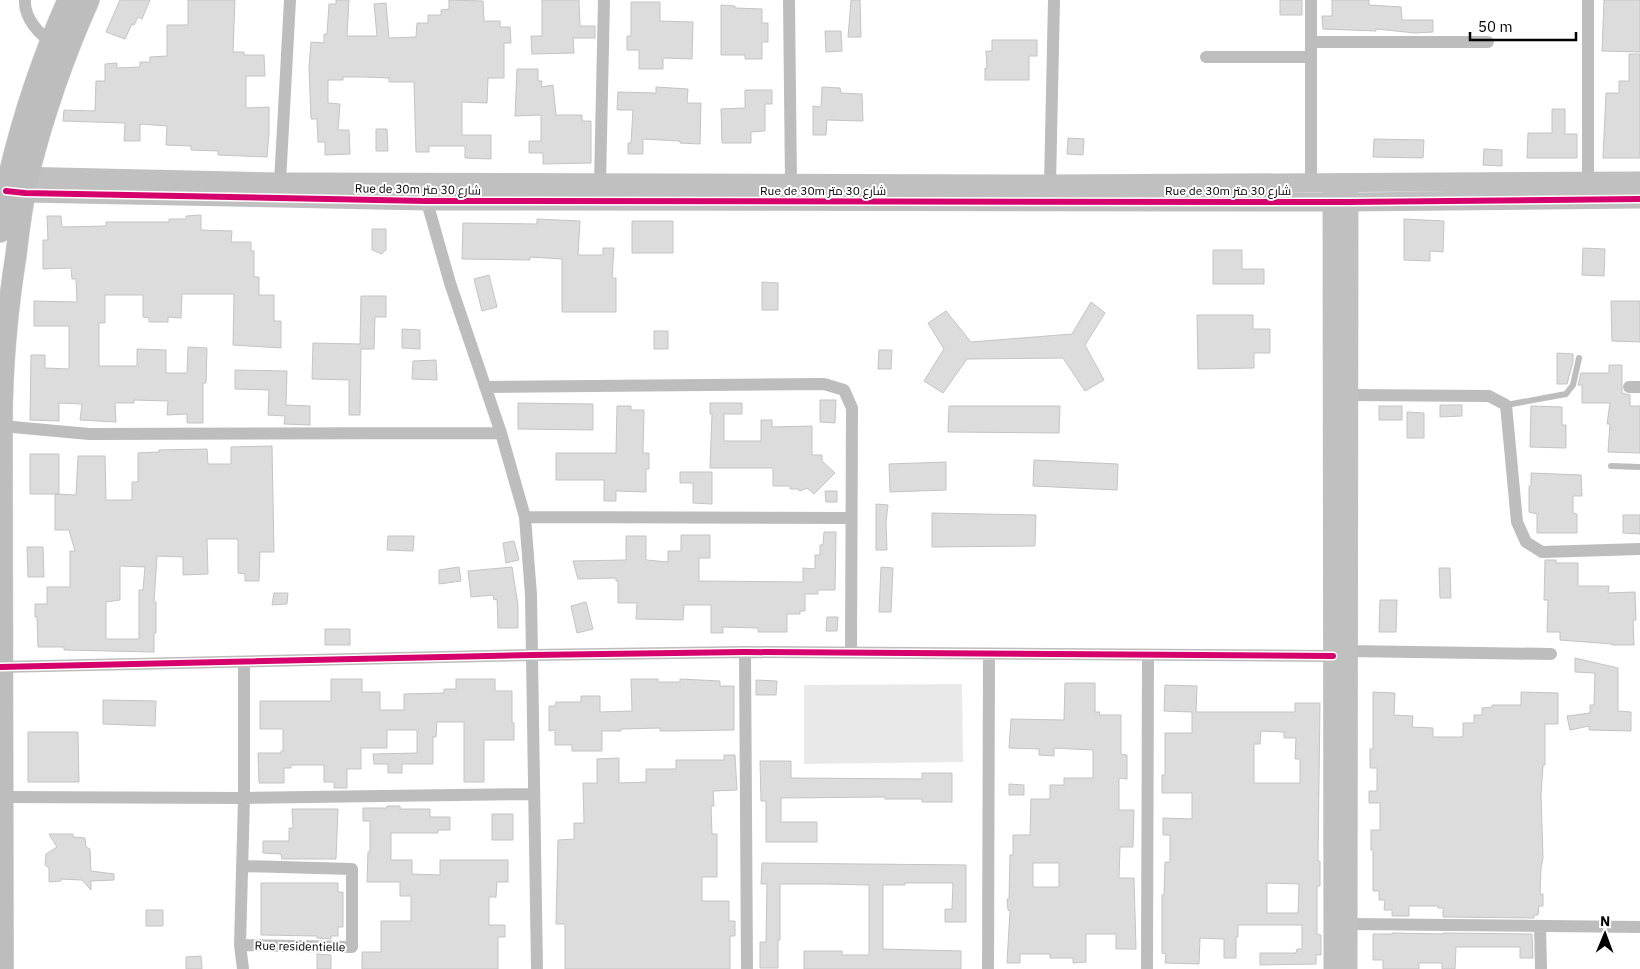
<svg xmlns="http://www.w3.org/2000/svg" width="1640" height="969" font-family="'IBM Plex Sans',Cairo,sans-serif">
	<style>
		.green { fill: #e9e9e9 }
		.building { fill: #dcdcdc; stroke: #c4c4c4; fill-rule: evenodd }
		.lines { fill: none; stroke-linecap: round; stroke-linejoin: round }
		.primary-casing { stroke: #dbdbdb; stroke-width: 22 }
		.lane { stroke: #bdbdbd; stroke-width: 6 }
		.street { stroke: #bdbdbd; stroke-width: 12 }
		.secondary { stroke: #c0c0c0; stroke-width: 19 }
		.primary { stroke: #bdbdbd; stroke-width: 21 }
		.cycleway-casing { stroke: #fff; stroke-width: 9 }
		.cycleway { stroke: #d6006c; stroke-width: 6 }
		.labels { text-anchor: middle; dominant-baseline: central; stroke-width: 4; stroke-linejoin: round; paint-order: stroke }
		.street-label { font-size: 12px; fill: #000; stroke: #fff }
	</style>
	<rect width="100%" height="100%" fill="#fff"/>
	<path class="green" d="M962,684l1,78 -159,2v-79z"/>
	<path class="building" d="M120,0h30l-8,19 -4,-2 -4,8 -2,-1 -7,15 -19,-7z
		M188,0h47l-2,52h11v3h20l1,21h-19v32l23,-1v26l-2,24 -49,-2v-4l-27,-1v-4l-25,-1 1,-19 -27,-2v17h-16l1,-18 -62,-2 1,-11 31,1 1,-30h9v-17l12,-1v5l23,-1v-5h10v-5l17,-1v-31h21z
		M336,0h13l-2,36h30l-3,-32 12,-1 3,35 27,-1 1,-14h11v-8h13v-5l8,-1v-9l34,1 1,20h16v6h10l1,16h-7v35h-16l-1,25 -25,-1v33h29v24l-26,-1v-12h-36v6h-13l-2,-70h-25v-4l-24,-1h-22v3h-15v23l12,1 -2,26h11l1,24 -25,1v-13h-7l-1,-23h-6l-2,-51 2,-26 13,1v-9h3l2,-30h7z
		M542,0h37l1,26h15v12h-22l1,15 -42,1 -1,-18h11z
		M851,0h9l1,37h-13z
		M1280,0h22v15h-22z
		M1332,0h37v5l32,2 1,13h31v12l-18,1 -39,-4v2l-53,-2 -1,-13h10z
		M1604,0h36v52l-38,-1z
		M631,2h29v19l33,1 -1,37 -29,-1v11h-24v-19h-12v-14h4z
		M721,5l14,1v2l27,1v14h6v19h-6v17h-17v-4h-24z
		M825,31h16l1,20 -16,1z
		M992,40h45v16h-8v24h-44v-12h2l-1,-17h6z
		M1629,54h11v104h-37l3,-65h13v-12h10z
		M517,69h21v12h4l-1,6 12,-2 3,30h26v6h9v42l-48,1v-11h-14v-12h12v-26l-26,1z
		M656,87l32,2 -1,14h14l-1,41 -20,-1v-2l-37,-2v15h-15v-11h3l2,-33h-16l1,-18 38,1z
		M822,87l18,1 1,5 21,1 1,27 -36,-1 -1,15h-13v-29l8,1z
		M745,90h27v14h-7v27l-14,1v11h-29l-1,-34 24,-1z
		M1552,109h13v25h12v24h-50l1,-25h24z
		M376,129h11l1,22h-12z
		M1068,138l16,1 -1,16 -16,-1z
		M1374,139l50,1 -1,18 -50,-1z
		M1484,149l18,1v16l-19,-1z
		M201,215v15l31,1 -1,11h20v9h3v26h5v18h15v26h7v27l-48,-3 1,-51h-52l-1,24 -13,-1v5h-19v-4l-6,-1v-22h-38v28h-6v43h38v-17l29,1v23h21l1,-26 19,1 -1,35h-3v40h-16v-9l-20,1 1,-14 -34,-1v3h-19l1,19 -36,-2 2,-16 -23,-1v18l-29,-1 1,-65h14v13l24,1v-43h-35v-25l43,1 -1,-23h-4l-1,-11 -28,1v-29h5l-1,-24h14l1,11 44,-1v-4h63v-3h17v-3z
		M537,219l43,2 -2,34h25v-7h11l-2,30h4v34h-54v-53l-32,-2v3l-68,-1 1,-36 74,1z
		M1404,219l40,2 -1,31 -13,-1v10l-26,-1z
		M632,221h41v32h-41z
		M372,229h14v21l-3,2 -1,2 -10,-4z
		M1583,248l22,1 -1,27 -22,-1z
		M1213,250h29v19h22v15h-51z
		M489,275l8,32 -15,4 -8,-32z
		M762,282l16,1v27h-16z
		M361,296h25v21h-11l-1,32h-13l-1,66h-11v-35l-37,-1 1,-36 47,1z
		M1611,301h29v41l-28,-1z
		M1091,302l14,11 -20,32 19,35 -19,11 -22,-33 -96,1 -24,34 -19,-12 20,-32 -16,-26 18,-12 25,31 101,-8z
		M1197,315h56v14h17v24h-16v15l-56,1z
		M402,329l18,1v19l-18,-1z
		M654,331h14v18h-14z
		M879,350h13l-1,19h-13z
		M1557,353l16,1v8l-6,22h-10z
		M436,360l1,20 -25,-1 1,-18z
		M1609,365h13v28l8,2v11h10v47l-32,-1 2,-28h-3l3,-21h-28v-18h-4l3,-12h28z
		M235,370l52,1 -1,34 24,1v19l-26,-1 1,-8 -17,-1 1,-25 -34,-1z
		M820,400h16l-1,23 -15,-1z
		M518,403l75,1v26l-75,-1z
		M710,403h32v11h-18v27h37v-21h11v7l40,-1v29h10v6l13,12 -21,21 -7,-6 -7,3 -3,-2h-7v-3h-17v-18h-63l2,-54h-2z
		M1440,405h22v11l-22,1z
		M617,406h14v4h13l-1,43h6v16h-3v23l-30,-1v10h-12v-21h-48v-27h60z
		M949,406h111l-1,27 -111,-1z
		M1379,406h23v14h-23z
		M1531,406l31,1v18h4v23l-36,-1z
		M1407,412l17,1v25h-17z
		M272,446l2,106h-14l-1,29h-14v-7l-7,-1v-33l-2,-1h-29l1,35 -25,1v-18l-26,-1 -3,46h2v31h-2v19l-90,-2v-3h-26l-1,-30h-2v-13h12v-17h23v-36h5l-6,-21h-14v-36l21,1 2,-39h27l1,44h26v-18h6v-29l21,-1v-2l48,-1 1,15h23v-17zM120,566l25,1 -2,23h-4v49h-33v-37l14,-2z
		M30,454h29v40h-29z
		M1034,460l84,4 -1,26 -84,-4z
		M946,462v28l-56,2 -1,-28z
		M680,472h32v32l-19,-1v-20h-13z
		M1531,473l50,2 1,21h-9v17l4,1v19h-40v-19l-8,-2v-26h2z
		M825,491h12v11h-11z
		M876,504l12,1 -2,18 1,27h-11z
		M932,513l104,2 -1,31 -103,1z
		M1623,515h17v19l-17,-1z
		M824,532h12l-1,58h-17v4h-13v17h-5v3h-13v18h-29v-4l-35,-1v6h-12v-28h-27l-1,15 -47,-1 1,-16h-19v-22h-2v-3l-38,1 -5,-18 53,-1v-24h20v24l22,2v-11h13v-16h29v23h-11v23l104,1v-14l12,1v-14h5v-10h3z
		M388,536h26l-1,15 -26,-1z
		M514,541l5,19 -13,3 -3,-20z
		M27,547h16l1,30h-16z
		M1545,560h11v3h22v23h31l-1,7 27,-1 1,28h-3l1,25h-22v-1l-52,-4v-8h-13l1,-32h-4z
		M459,567l2,14 -22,3v-14z
		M512,567l6,39v22h-20l-1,-29 -3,1 -1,-5 -22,2 -3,-26z
		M881,567l12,1 -2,44h-12z
		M1439,568h11l1,30h-11z
		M274,593h14l-1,11 -15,1z
		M1380,600h17l-1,32h-17z
		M586,602l7,27 -16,4 -6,-27z
		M827,617h11l-1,14h-11z
		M325,629h25v16h-25z
		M1575,658l43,10v43l13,1v19l-42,-1v-4l-19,4 -3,-14 23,-3v-8h4l1,-32 -20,-1z
		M331,679h31v13h18v18h24v-16l40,-1v-4h12v-10h39v12h17v32h2v17h-30v42h-20v-60h-27l-1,15h-3v27h-31v9h-14v-9h-14l-1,-10 44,-1v-23h-30v18h-26v21h-14v19h-13v-6h-10v-17h-33v3h-7v15h-25l-1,-30h23v-2h2v-22h-23v-28h71z
		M631,679h27v3h22v-3l40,2v5h14v44l-64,1h-10v-3l-39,1v2h-19v20h-30v-6h-17v-15l-6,1v-25h6l1,-4h25v-6h19v16l32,-1z
		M756,680l21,1 -1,14h-20z
		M1065,683h30v29h5l-1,3h22v39l6,1v24l-8,-1v32h15l-1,37h-13l-1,31h15l2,71h-20v-15h-30v28l-13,1v-5h-23v-4h-30v9h-13l3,-52 -2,-1 -1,-11h2l1,-44h3v-20h17l1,-36h19v-14h14v-7h29v-28l-39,-2v8l-15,-1v-6l-30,-1 2,-29 53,1zM1033,863h26v24h-26z
		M1165,685l32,1 -1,26h99v-9h25l-2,158h2v25h-3v48l4,1v20h-5v9l-56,1v-12h36l1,-4h5v-24h-64v12h-2v21h-12v-19l-24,-1 -1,26 -34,-1 1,-9 -4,-1v-58h2l1,-33h5v-27h-7v-17l29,1v-26h-30v-18h3v-42h27v-21l-28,-1zM1261,731l23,1v6h12l-1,21h5v24h-46v-39h6zM1267,883l32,1 -1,29h-31z
		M1373,692l22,1 -1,22 19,1 -1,11 21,1v9h28l2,-1v-13h11v-8h8v-7l10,-1v-2h29v-13l37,1v31h-13v41h-2l-2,30 2,63 -2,10 -1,26h3v12h-4l-1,9h-4v3l-91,-1v-9h-5v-2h-29v10h-17v-6h-8l1,-10h-6v-9h-6v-41h-2v-20h9v-27h-11v-12h8v-23h-7v-19h3z
		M103,700l53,1 -1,25 -52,-2z
		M28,732h50l1,50h-51z
		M724,755h11l2,35 -24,1 1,15h-3l1,28h5v43h-15v24h27v20h6v15h-5v33h-165v-45h-9l2,-84 16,-1v-16h10l-1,-40h14v-24l22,-1v25l27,-1v-13h30v-9h48z
		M760,761h31v17l131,1v-6h30v29h-30v-3h-37v-2l-104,1v24h36v20h-51v-41h-5z
		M1009,784l15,1v10h-15z
		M387,806h13v3h30v8h20v13h-12v3h-47v27h21v14l28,1v-15h68v22h-11l-1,15h-7v28h16v12h-7v32h-136v-17h19v-31h30v-25h-11v-14h-33l1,-30h2v-31h-7v-13h24z
		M292,809h46l-2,50h-54l-1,-5 -18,-1v-12h26v-13h4z
		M492,814h21v26h-21z
		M49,834h24v3l12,1 1,9 4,2 1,22 23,3v6l-23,1v9l-9,-10 -21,-1v2l-12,1v-14l-4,-3 1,-11 11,-7z
		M762,863l204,2v57h-21v-13h7l1,-26h-48v2h-22v64l78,2v18h-157v-18h38v4h27v-70l-43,-1h-46v56h-2v28h-18v-26h6l1,-58h-6z
		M261,883h77v9h5v35h-5v9h-7v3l-14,-1v-2l-56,-1z
		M146,910h17v16h-17z
		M1392,933l51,1v-1l89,1 1,24h-13v-11h-64l-1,22h-13v-6h-23v6h-36v-9h-10v-26h19z
		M317,954l14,1v14h-14z
		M201,956l1,13h-16v-12z"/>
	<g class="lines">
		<defs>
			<path id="primary" d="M0,232c3,-19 5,-38 9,-57 14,-60 34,-119 59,-175
				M3,969l-1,-543c0,-58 5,-114 14,-171 3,-27 7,-55 13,-82 15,-60 35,-117 60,-173"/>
		</defs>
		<use href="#primary" class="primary-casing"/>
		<path class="lane" d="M1506,405l60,-11 7,-9 6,-27
			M1611,466l29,1"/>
		<path class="street" d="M25,0c-1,18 14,35 29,43
			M789,0l2,184
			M1588,0v181
			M1311,42h177
			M1206,57h105
			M280,182l10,-182
			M1311,182v-182
			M600,183l4,-183
			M1050,184l4,-184
			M425,195l25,88 51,150 24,84 6,78 6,374
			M485,387l339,-3 20,6 8,18 -1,244
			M1629,387h11
			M1349,395l140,1 17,9 11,117 9,20 16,10 98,-3
			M2,426l87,8 412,-1
			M525,517l326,1
			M1349,651l202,3
			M745,652l2,317
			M0,667l532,-12 213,-3 588,4
			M3,797l241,1 290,-4
			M1349,924l291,3
			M1540,926l1,43
			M240,945l112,2v-78l-110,-3
			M243,969l-3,-24 4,-147v-136
			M988,969l1,-315
			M1147,969l1,-313"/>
		<path class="secondary" d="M15,176l265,6 770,2 590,-3
			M1332,190l1,779
			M10,191l15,2 401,8 923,1 291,-3
			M1348,969l1,-779"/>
		<use href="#primary" class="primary"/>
		<defs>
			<path id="cycleway" d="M6,191l19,2 401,8 923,1 291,-3
				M0,667l532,-12 213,-3 588,4"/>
		</defs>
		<use href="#cycleway" class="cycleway-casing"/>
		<use href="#cycleway" class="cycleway"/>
	</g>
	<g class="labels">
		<g class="street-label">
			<text transform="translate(418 189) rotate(1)">Rue de 30m شارع 30 متر</text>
			<text x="823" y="190">Rue de 30m شارع 30 متر</text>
			<text x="1228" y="190">Rue de 30m شارع 30 متر</text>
			<text transform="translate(300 946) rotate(1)">Rue residentielle</text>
		</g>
	</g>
	<g transform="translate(1605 934) rotate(1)" stroke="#ffffff" stroke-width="4" paint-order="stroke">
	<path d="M0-4L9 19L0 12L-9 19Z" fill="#000000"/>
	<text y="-8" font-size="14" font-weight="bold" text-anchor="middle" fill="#000000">N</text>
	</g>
	<path d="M1470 32v8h106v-8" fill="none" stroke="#000000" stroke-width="2.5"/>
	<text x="1478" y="32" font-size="15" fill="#000000" stroke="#ffffff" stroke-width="4" paint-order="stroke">50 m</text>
</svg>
